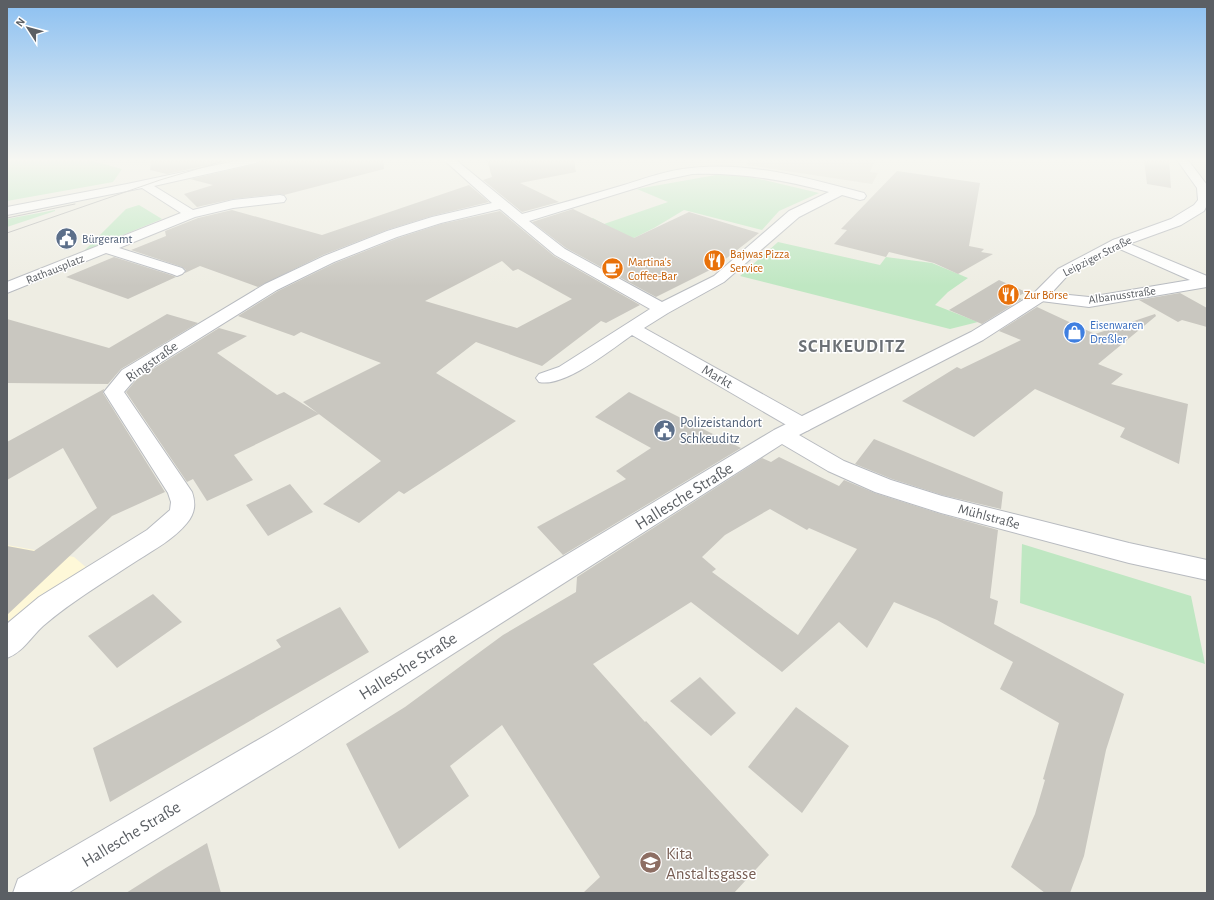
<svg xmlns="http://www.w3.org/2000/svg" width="1214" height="900" font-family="'Alegreya Sans',sans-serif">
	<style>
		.commercial { fill: #fef8d8 }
		.education { fill: #dedcd1 }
		.green { fill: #bfe7c2 }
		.building { fill: #c9c7c0; fill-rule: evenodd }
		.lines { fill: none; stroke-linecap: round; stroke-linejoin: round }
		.minor-casing { stroke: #b8bbc0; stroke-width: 2 }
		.tertiary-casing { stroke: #b8bbc0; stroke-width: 2 }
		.minor { fill: #fff; fill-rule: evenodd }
		.tertiary { fill: #fff; fill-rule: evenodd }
		.tram { stroke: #b4b5b5; stroke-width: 1 }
		.labels { text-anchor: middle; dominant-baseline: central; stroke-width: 3; stroke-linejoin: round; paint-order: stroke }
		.far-service-label { font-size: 12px; fill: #4e5e75; stroke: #fff; text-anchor: start }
		.far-food-label { font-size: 12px; fill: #c56008; stroke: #fff; text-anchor: start }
		.far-street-label { font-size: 12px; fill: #5b5f64; stroke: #fff }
		.far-shop-label { font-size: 12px; fill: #366cbe; stroke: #fff; text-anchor: start }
		.street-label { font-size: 14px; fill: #5b5f64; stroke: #fff }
		.service-label { font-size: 14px; fill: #4e5e75; stroke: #fff; text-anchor: start }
		.near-street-label { font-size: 17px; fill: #5b5f64; stroke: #fff }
		.near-education-label { font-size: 17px; fill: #785e54; stroke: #fff; text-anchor: start }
		.district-label { font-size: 18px; font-weight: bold; letter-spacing: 1px; fill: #6c7176; stroke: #fff }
	</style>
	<rect width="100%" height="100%" fill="#eeede3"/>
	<path class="commercial" d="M7,545l67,12 13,11 -80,59z"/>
	<path class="education" d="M750,160h125l-5,12 8,1 -6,11 -125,-19 -1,-1z"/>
	<path class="green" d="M7,160h82l33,9 -9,13 -106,19z
		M727,173l37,7 55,13 -40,18 -17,19 -78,-20 -30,18 -46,23 -45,-23 30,-10 11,6 64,-22 -31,-13z
		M139,205l23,14 -54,22 -1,4 -16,6 -8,1 43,-43z
		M55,210v1l-48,16v-8z
		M778,242l102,23 6,-8 46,6 36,15 -20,14 -13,13 43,17 -28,7 -210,-53z
		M1022,544l169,52 14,68 -185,-61z"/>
	<path class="building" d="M151,160h81l-65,14 -17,-4z
		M262,160h121l1,9 -100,26 -4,-1 -47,5 -36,8 -13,-13 29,-9 -23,-6 66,-15z
		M487,160h87l2,12 -56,11 39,19 -37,10 -39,-32 9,-3z
		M1144,160h25l2,28 -24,-4z
		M897,171l83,12 -11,63 15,3 -3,3 12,2 -35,20 -24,-11 -45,-11 -3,5 -52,-13 13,-14 -6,-1z
		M469,185l20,17 -57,14 -45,14 -64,25 -65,32 -58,-21 -15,7 1,-3 -4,-3 -51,-17 35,-14 -1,-5 33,-13 34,-8 90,25z
		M573,209l61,29 55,-26 70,21 -45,35 -58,29 -90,-49 -34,-26z
		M500,211l54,45 86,49 -34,18 -5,-2 -59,45 -66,-24 -40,31 80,48 -112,73 -5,-3 -40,32 -36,-19 58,-43 -78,-59 78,-39 -80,-31 -7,4 -56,-20 40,-25 57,-28 63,-25 43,-14zM502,261l11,10 5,-2 54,30 -55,29 -92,-27z
		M114,257l57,18 5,2 -48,22 -62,-22z
		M999,280l27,12 -9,5 5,2 -40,25 -33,-14z
		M1180,293l27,15v19l-25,-7 -4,2 -39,-22z
		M1037,307l58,27 60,-20 1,2 -58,48 25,10 -12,10 77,20 -9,60 -59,-27 5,-9 -90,-39 -61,48 -72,-36 55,-34 4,2 60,-29 -22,-9z
		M167,314l31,9 -77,46 -13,15 -101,-1v-64l102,29z
		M219,328l28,8 -30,17 60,42 7,-3 35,22 -85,41 19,25 -46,21 -14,-22 -6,3 -61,-90 11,-13z
		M104,389l-1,4 62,99 -53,24 -105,99v-69l27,5 63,-43 -34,-60 -56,32v-38z
		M629,392l112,56 -178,107 -26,-28 89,-48 -10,-8 35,-23 -56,-31z
		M874,439l129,53 -2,17 -59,-14 -50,-16 -37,-15z
		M779,457l60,29 5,-6 31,13 66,21 57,16 -8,68 8,3 -4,23 130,70 -18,56 -22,106 -14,37h-25l-34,-26 24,-53 10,-34 -2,-1 16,-56 -59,-34 13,-27 -76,-42 -43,-18 -27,46 -28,-26 -57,50 -91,-70 -98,62 52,58 1,-1 123,134 -35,38h-151l17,-16 -98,-152 -52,41 19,30 -70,53 -53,-105 59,-37 98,-72 73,-43 1,-15 185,-119 9,4zM770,509l37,21 2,-2 48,21 -59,86 -86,-63 4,-3 -14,-12 23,-22z
		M290,484l23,28 -45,24 -22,-31z
		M153,594l29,28 -65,46 -29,-32z
		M340,607l29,45 -259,150 -17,-54 188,-101 -5,-7z
		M700,677l36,36 -25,23 -41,-35z
		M796,707l53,39 -47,67 -54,-46z
		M207,843l14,50h-95l38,-24z"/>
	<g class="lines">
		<defs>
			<path id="minor" d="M240,160h21l-5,3 -102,23 39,24 40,-10 47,-5 4,1 2,3 -2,3 -51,6 -38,9 -76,31 63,20 3,3 -3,3 -5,2 -5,-2 -66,-21 -99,40v-11l174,-69 -39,-25 -135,27v-8l120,-23z
				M444,160h12l66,54c34,-9 68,-19 102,-29 22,-7 44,-15 67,-17 58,-7 118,11 173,25l2,3 -2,3 -4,1 -18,-5 -43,22 -75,65 -56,31 -24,15 165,92 4,5 -4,5 -7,2 -7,-2 -163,-95c-20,14 -68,53 -93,47l-3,-4 3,-4 20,-7 91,-58 -95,-54 -55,-46 -59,14 -44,14 -63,25 -57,28 -141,88 -12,14 68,100c4,12 3,21 -5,31 -13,16 -32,26 -49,37 -32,21 -66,41 -95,66 -13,12 -20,26 -36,32v-34l2,-2 30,-25 108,-67 23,-20 1,-8 -3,-9 -64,-101 18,-22 143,-86 59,-28 63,-25 45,-14 60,-14zM692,174c47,-2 92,6 137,18l-40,19 -75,65 -52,26 -97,-53 -36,-28 130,-40z
				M1118,239l89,37v11l-118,20 -56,-7 -2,-3 2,-3 6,-2 50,5 101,-17 -77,-34 -2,-3 2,-3z"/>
			<path id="tertiary" d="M1177,160h11l19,25v20l-3,6 -23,14 -58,21 -55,29 -23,25 -62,40 -184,95 45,26 47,19 51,16 187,47 78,17v20l-78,-17 -188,-50 -66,-21 -47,-21 -46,-27 -483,308 -231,141h-55l5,-14 257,-149 499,-300 197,-98 62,-38 25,-25 55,-29 58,-21 23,-14 4,-5 -1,-12z"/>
		</defs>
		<use href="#minor" class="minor-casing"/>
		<use href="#tertiary" class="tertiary-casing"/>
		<use href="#minor" class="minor"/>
		<use href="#tertiary" class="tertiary"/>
		<path class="tram" d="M7,218l68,-14
			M7,233l153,-53 67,-20"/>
	</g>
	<linearGradient id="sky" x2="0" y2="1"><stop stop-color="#8cc0f1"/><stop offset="0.56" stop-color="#f7f7f2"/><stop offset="1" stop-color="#f7f7f2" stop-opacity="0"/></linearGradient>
	<rect width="1214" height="286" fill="url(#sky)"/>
	<defs>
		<symbol id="civic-disc" viewBox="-11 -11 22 22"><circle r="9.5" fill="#5c6f8a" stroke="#fff"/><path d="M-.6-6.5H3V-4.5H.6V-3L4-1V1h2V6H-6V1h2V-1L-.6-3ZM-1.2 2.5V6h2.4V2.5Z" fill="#fff"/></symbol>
		<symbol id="restaurant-disc" viewBox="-11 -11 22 22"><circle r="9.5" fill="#e8710a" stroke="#fff"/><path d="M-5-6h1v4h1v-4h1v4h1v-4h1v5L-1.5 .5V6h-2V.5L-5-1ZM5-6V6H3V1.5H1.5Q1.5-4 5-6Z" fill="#fff"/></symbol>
		<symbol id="cafe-disc" viewBox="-11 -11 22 22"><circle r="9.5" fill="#e8710a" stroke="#fff"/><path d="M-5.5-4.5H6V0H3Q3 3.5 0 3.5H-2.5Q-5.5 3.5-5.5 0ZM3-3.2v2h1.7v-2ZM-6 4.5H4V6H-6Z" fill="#fff"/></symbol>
		<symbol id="shop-disc" viewBox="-11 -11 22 22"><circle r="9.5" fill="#3f7fe0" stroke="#fff"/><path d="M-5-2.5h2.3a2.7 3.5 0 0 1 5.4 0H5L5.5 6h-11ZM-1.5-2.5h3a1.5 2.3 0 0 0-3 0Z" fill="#fff"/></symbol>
		<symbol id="school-disc" viewBox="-11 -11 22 22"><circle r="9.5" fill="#8d6e63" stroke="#fff"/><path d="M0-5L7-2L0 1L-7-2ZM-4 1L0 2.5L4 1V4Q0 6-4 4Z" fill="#fff"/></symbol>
	</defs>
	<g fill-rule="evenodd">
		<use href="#civic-disc" x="54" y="226" width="25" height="25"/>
		<use href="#restaurant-disc" x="702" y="248" width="25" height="25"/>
		<use href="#cafe-disc" x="600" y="256" width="25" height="25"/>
		<use href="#restaurant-disc" x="996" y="282" width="25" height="25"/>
		<use href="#shop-disc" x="1062" y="320" width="25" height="25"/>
		<use href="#civic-disc" x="652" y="418" width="25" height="25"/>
		<use href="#school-disc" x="638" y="850" width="25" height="25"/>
	</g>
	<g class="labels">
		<g class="far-service-label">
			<text x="82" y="239">Bürgeramt</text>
		</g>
		<g class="far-food-label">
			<text x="730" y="254">Bajwas Pizza<tspan x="730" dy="14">Service</tspan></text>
			<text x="628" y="262">Martina's<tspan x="628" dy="14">Coffee-Bar</tspan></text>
			<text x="1024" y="295">Zur Börse</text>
		</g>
		<g class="far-street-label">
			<text transform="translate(1097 256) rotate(-27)">Leipziger Straße</text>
			<text transform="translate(55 269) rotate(-22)">Rathausplatz</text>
			<text transform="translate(1122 295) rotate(-8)">Albanusstraße</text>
		</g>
		<g class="far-shop-label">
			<text x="1090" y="325">Eisenwaren<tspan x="1090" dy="14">Dreßler</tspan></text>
		</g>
		<g class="street-label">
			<text transform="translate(152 362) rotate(-35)">Ringstraße</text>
			<text transform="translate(717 377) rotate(30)">Markt</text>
			<text transform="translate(989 517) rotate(15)">Mühlstraße</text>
		</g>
		<g class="service-label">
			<text x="680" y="423">Polizeistandort<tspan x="680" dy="16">Schkeuditz</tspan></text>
		</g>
		<g class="near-street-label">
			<text transform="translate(684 496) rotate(-32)">Hallesche Straße</text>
			<text transform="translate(408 666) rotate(-32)">Hallesche Straße</text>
			<text transform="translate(131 834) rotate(-31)">Hallesche Straße</text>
		</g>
		<g class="near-education-label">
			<text x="666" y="853">Kita<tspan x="666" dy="20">Anstaltsgasse</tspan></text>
		</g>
		<g class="district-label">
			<text x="852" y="347">SCHKEUDITZ</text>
		</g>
	</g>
	<rect width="1214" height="900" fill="none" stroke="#5b5f64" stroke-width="16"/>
	<g transform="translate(28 28) rotate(306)" stroke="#ffffff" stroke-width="3" paint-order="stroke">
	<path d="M0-3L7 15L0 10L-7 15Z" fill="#5b5f64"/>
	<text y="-6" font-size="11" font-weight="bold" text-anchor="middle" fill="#5b5f64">N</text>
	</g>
</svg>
